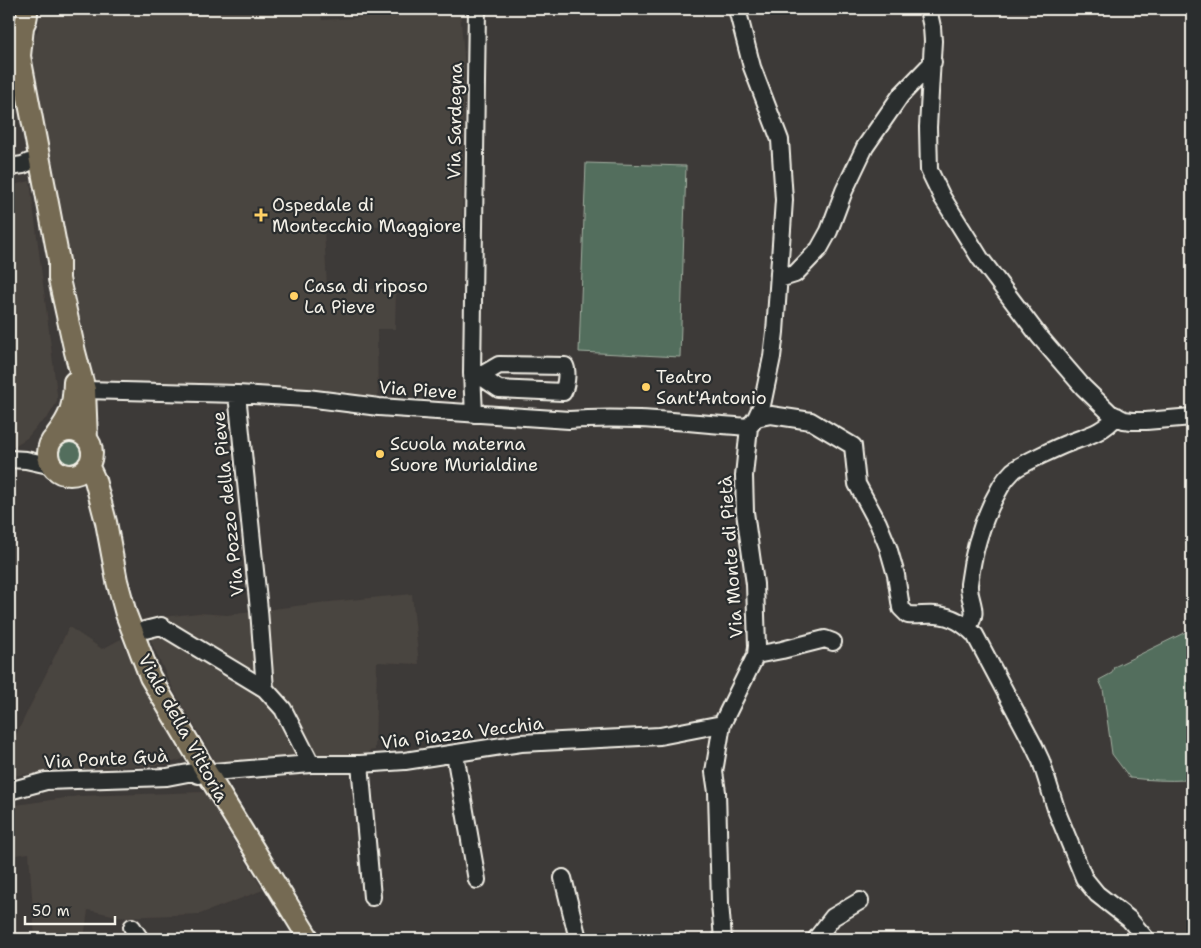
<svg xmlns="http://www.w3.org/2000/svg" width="1201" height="948" font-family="'Shantell Sans',sans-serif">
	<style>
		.built { fill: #4a443f }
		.green { fill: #536e5d; stroke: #a4b0a2 }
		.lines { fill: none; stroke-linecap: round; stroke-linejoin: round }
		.minor-casing { stroke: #f4f1e8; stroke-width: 20 }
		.major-casing { stroke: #f4f1e8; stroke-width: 24 }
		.minor { stroke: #2a2d2e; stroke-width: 16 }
		.major { stroke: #746b52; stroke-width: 20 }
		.poi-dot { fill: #ffd166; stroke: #2a2d2e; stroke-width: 2 }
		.labels { text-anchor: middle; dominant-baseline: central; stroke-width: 4.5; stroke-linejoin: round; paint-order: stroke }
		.street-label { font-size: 18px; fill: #f4f1e8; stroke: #2a2d2e }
		.poi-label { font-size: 18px; fill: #f4f1e8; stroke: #2a2d2e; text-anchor: start }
	</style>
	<rect width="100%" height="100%" fill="#3d3a38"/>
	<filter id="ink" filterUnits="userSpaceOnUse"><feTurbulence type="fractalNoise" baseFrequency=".02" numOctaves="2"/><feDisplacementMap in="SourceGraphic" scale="10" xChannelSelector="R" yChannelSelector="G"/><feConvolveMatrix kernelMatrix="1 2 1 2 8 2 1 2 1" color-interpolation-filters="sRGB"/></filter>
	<g filter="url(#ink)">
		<path class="built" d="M39,9h282l1,11 138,-9 5,56 -3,157 -138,4 3,59 69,3 -1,39h-18l1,81 -286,-20 -62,-347 8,-13 2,-12z
			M30,181l27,213v8l-9,15 -11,9 -10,12 -18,11v-263z
			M412,594l7,70 -42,-2 -2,88 -6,1 -1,11 -147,9 -46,-78 -20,-42 -12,-32 56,-6 28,2 92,-12z
			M69,627l33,22 19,-10 31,65 32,54 -1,1 -19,6 -69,3 -86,8v-27z
			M204,792l59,98 -63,24 -78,3 -34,-7 -4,29h-49l-6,-86 -20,3v-50l70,-10z"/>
		<path class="green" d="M586,163l100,3 -6,191 -101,-5z
			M58 452a12 12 0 1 1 24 0a12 12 0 1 1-24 0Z
			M1192,629v140l-5,11c-19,1 -38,0 -57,-2l-18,-24 -9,-65 -4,-9 13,-7 2,-6z"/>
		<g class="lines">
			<defs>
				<path id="minor" d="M928,9l4,18 1,14 -5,86 1,43 13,27 38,61 59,78 44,51 27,26 14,7 8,1h14l46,-4
					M9,167l14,-2 6,-3
					M779,279l16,-5 24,-25 10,-18 15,-40 21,-44 36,-52 32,-33
					M472,373l8,3 19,-11 66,1c3,6 1,20 -2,26l-64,-3 -19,-13
					M85,390l152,4 70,4 72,9 190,13c59,-5 122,3 180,7
					M237,394l22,216 6,79
					M474,414l-2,-41 5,-364
					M756,418l15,-3 40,6 42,25 4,38 21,39 10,24 8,28 5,33 7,7c9,1 19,-1 28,0 17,1 28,9 39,20l59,111 7,15 16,51 27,66 13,16 32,25 17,20
					M9,459l17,1 27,6
					M967,627c14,-15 1,-26 2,-43 4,-33 15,-69 32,-98 3,-5 8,-11 12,-15 8,-7 47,-25 58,-29 19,-7 32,-10 46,-26
					M133,633l28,-7 104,63 18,20 28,55
					M756,655l26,-5 43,-11 8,3
					M455,754l22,126
					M360,764l12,133
					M9,791l37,-10 121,-4 26,-5 5,3 15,-3 98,-8h49l45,-3 116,-18 139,-7 62,-12
					M563,878l15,61
					M132,927l8,12
					M723,939l-3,-36 -3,-111 -3,-20 8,-48 34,-69 1,-9 -2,-62 -10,-72 -1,-36 5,-49 7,-9 6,-13 10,-48 3,-25 9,-132 -4,-60 -28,-73 -15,-58
					M816,939l17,-22 27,-16"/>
				<path id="major" d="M23,27l-3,29 39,205v18l16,73 10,38 2,49
					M13,36c10,-7 15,-15 14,-27
					M48 453a22 22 0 1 1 44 0a22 22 0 1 1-44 0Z
					M56,435c15,-20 17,-28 18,-53
					M88,465l7,15 11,42 11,59 9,33 24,63 57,96 102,166"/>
			</defs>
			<use href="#minor" class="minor-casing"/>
			<use href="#major" class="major-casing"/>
			<use href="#minor" class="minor"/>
			<use href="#major" class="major"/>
		</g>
	</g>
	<g class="poi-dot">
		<path d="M258.5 207.5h5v5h5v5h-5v5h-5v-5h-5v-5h5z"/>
		<circle cx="294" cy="296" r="5"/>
		<circle cx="646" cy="387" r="5"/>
		<circle cx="380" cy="454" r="5"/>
	</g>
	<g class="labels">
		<g class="street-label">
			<text transform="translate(455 121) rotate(-89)">Via Sardegna</text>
			<text transform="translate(418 390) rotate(4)">Via Pieve</text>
			<text transform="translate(228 504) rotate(-96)">Via Pozzo della Pieve</text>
			<text transform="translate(731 557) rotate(-94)">Via Monte di Pietà</text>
			<text transform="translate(183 728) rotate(61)">Viale della Vittoria</text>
			<text transform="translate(462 733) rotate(-7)">Via Piazza Vecchia</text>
			<text transform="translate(106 759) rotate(-3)">Via Ponte Guà</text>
		</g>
		<g class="poi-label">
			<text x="272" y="205">Ospedale di<tspan x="272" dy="21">Montecchio Maggiore</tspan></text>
			<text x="304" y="286">Casa di riposo<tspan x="304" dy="21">La Pieve</tspan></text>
			<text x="656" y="377">Teatro<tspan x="656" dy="21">Sant'Antonio</tspan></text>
			<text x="390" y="444">Scuola materna<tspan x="390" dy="21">Suore Murialdine</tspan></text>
		</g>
	</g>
	<rect width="1201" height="948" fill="none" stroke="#2a2d2e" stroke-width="30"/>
	<rect x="15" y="15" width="1171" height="918" fill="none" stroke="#f4f1e8" stroke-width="2" filter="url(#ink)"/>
	<path d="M25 916v8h90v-8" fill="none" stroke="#f4f1e8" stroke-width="2.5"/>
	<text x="32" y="916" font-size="15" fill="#f4f1e8" stroke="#2a2d2e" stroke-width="4" paint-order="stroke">50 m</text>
</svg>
